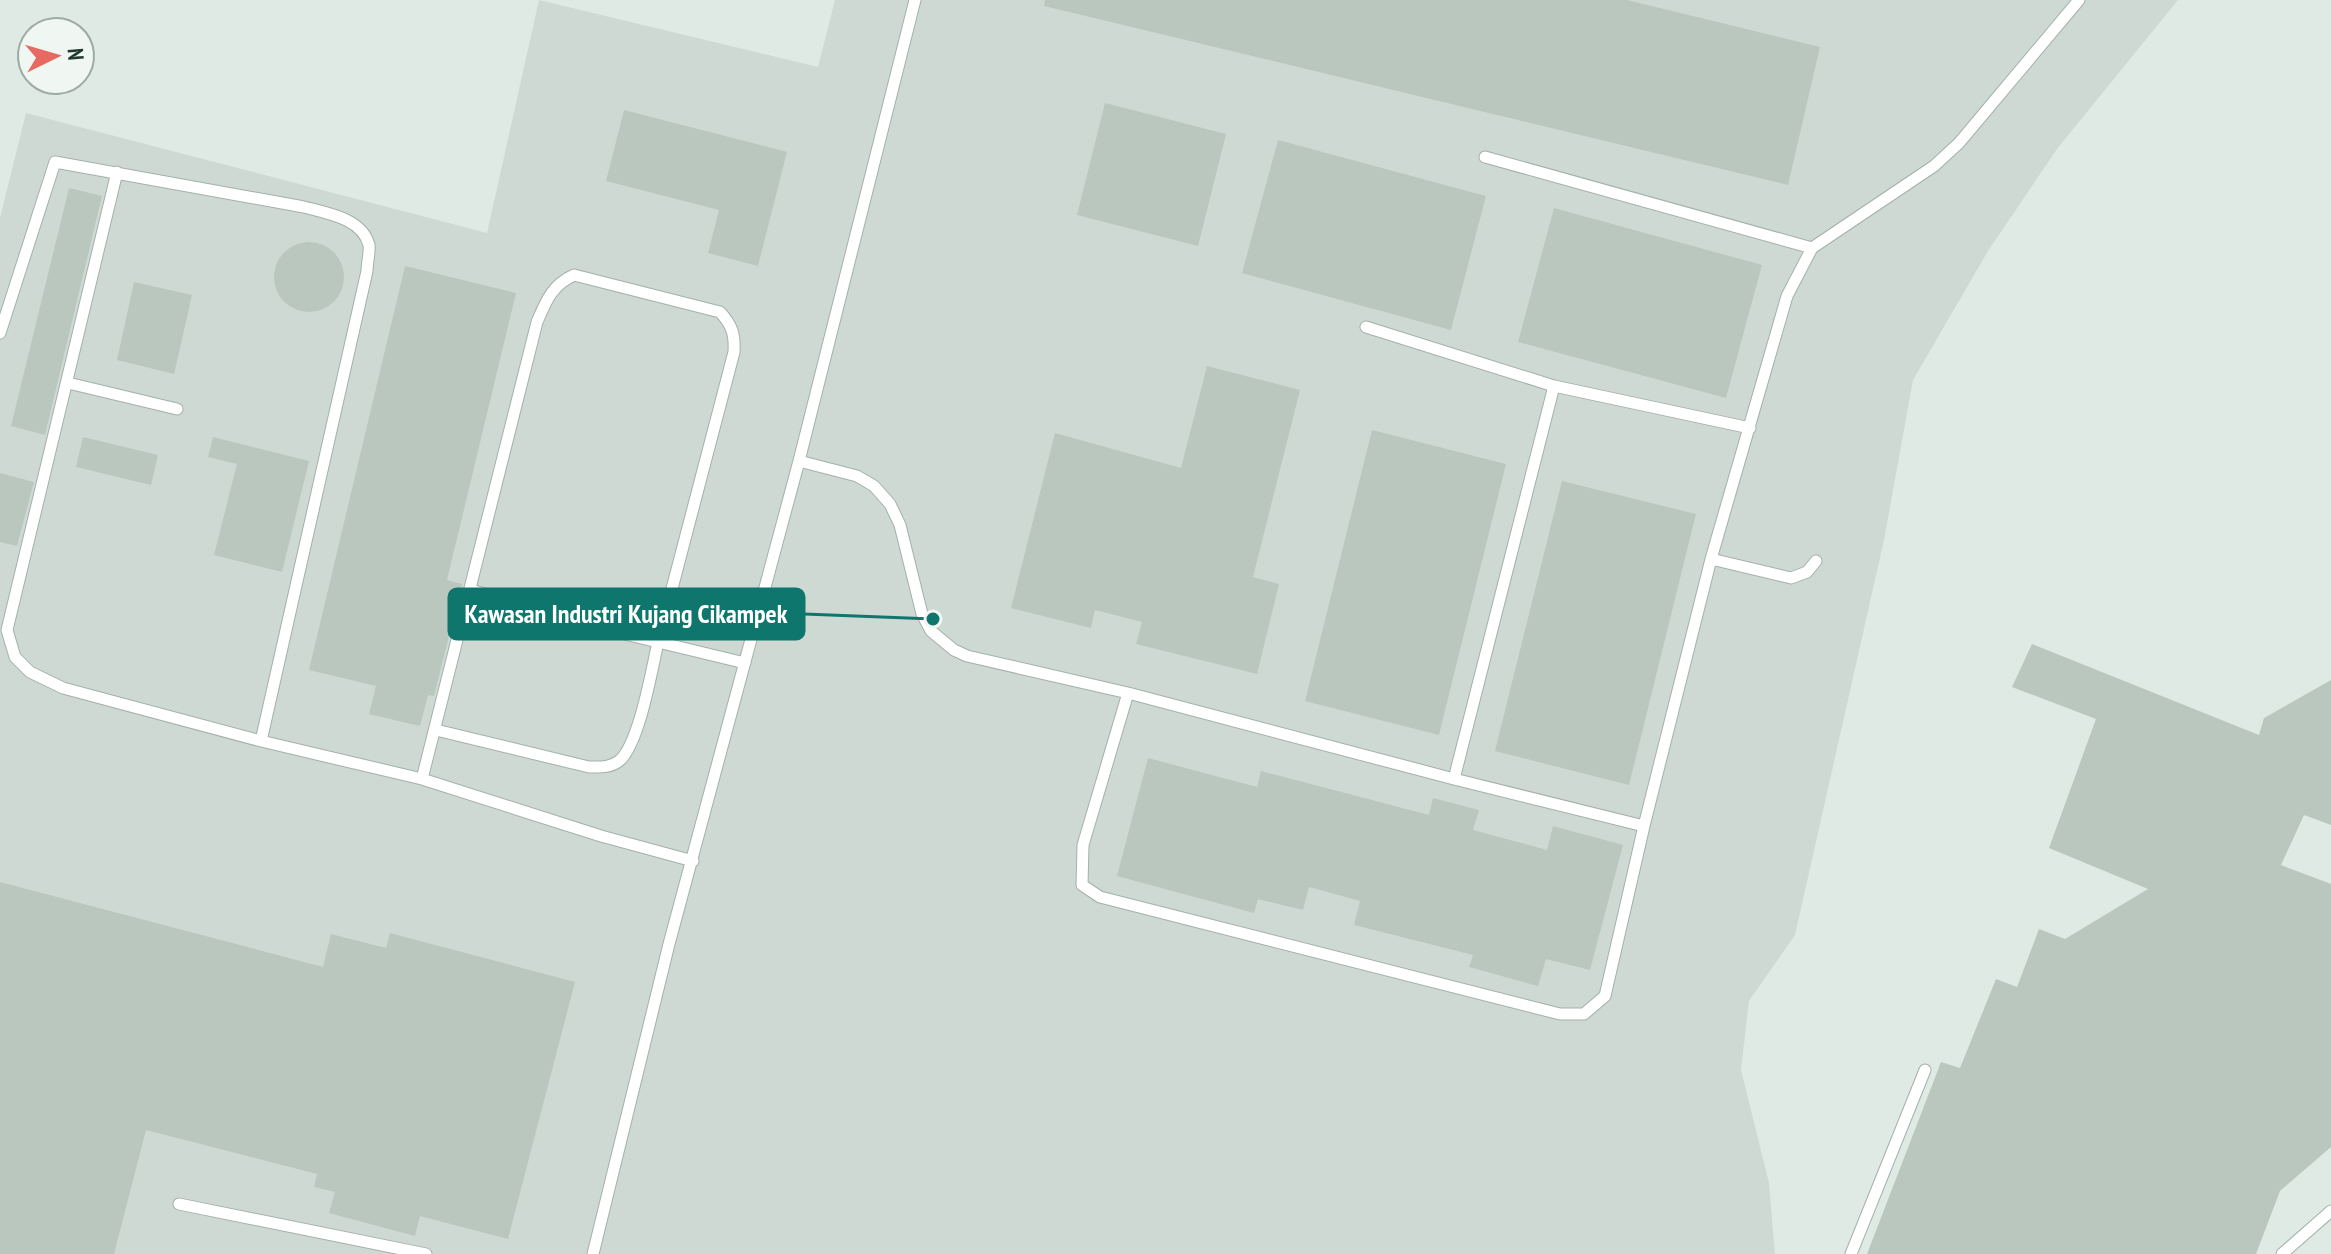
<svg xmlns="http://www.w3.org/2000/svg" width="2331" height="1254" font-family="'PT Sans Narrow',sans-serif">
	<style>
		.built { fill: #cfd9d3 }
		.building { fill: #b9c7bf }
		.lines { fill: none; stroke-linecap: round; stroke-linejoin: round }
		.service-casing { stroke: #a3b1aa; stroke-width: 13 }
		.service { stroke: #fff; stroke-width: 11 }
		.leader { fill: none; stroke: #0f766e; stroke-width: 3 }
		.callout-dot { fill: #0f766e; stroke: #f0f7f2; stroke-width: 3 }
		.callout { fill: #0f766e; stroke: #0f766e; stroke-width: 3 }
		.callout-label { font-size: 26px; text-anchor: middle; font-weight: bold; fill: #fff }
	</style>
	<rect width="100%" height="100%" fill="#e0eae4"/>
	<path class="built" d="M539,0l279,67 17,-67h1343l-121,149 -69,102 -75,129 -29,160 -89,395 -46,66 -8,69 28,113 6,71h-1775v-1036l26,-105 461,120z"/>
	<path class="building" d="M1045,0h582l193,47 -32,138 -744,-179z
		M1105,103l121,31 -28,112 -121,-31z
		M624,110l163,42 -29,114 -50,-13 11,-43 -113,-29z
		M1278,140l208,56 -35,134 -209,-57z
		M69,188l33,8 -57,239 -34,-9z
		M1554,208l208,57 -36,133 -208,-56z
		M274 277a35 35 0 1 1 70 0a35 35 0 1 1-70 0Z
		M405,266l111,27 -69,287 15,4 -28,112 -6,-1 -8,31 -51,-12 7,-28 -67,-16z
		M134,282l58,13 -18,79 -57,-14z
		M1207,366l93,24 -47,187 26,7 -22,90 -121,-30 6,-22 -47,-12 -4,18 -80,-20 44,-175 126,35z
		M1372,430l134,34 -67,271 -134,-34z
		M83,437l75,18 -7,30 -75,-18z
		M213,437l96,24 -27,111 -68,-17 23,-91 -29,-7z
		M0,473l34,9 -17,64 -17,-4z
		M1562,481l134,33 -67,271 -134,-34z
		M2032,644l227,91 5,-17 67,-38v145l-27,-10 -23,50 50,19v263l-51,44 -24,63h-389l74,-192 19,6 36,-89 21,8 22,-58 26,10 83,-50 -99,-41 47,-129 -84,-32z
		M1148,758l109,29 4,-16 168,44 4,-17 46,12 -6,20 74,20 6,-24 70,19 -33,125 -44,-11 -8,27 -69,-19 4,-12 -119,-30 6,-24 -51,-14 -6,23 -45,-11 -4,14 -137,-37z
		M0,882l323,85 8,-33 55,14 4,-15 185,49 -67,257 -88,-23 -5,20 -86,-23 6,-21 -21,-5 3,-13 -171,-44 -32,124h-114z"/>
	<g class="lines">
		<defs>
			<path id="service" d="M1485,157l327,91
				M117,172l-110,458 8,27 15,15 33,16 198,53 161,38 179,57 92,25
				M1366,327l188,59 196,42
				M0,333l55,-171 249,45c22,6 58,11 65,38 1,7 -2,18 -2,26l-106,470
				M68,383l109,26
				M799,461l58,15 17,10 16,18 10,21 22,89 9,17 23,19 13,6 161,37 326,86 190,47
				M1711,559l80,19 16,-6 9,-11
				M1128,693l-45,152 -1,40 18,12 460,117h24l21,-18 39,-170 67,-267 76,-263 25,-48 122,-82 25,-23 120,-143
				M436,730l153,37c11,0 21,1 30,-6 20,-16 33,-92 39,-119l-67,-16 -120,-36
				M422,779l115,-457c9,-21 15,-37 37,-47l146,37c12,13 15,22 14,40l-76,290 87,21
				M1454,779l100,-393
				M179,1204l247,50
				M593,1254l76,-310 130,-483 116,-461
				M1851,1254l74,-184
				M2282,1254l49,-43"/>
		</defs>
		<use href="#service" class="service-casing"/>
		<use href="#service" class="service"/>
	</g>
	<path class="leader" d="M933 619L804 614"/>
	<circle class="callout-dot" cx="933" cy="619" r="8"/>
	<rect class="callout" x="449" y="589" width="355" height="50" rx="8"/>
	<g class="callout-label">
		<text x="626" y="623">Kawasan Industri Kujang Cikampek</text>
	</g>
	<g transform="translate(56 56) rotate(85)"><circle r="38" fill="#f0f7f2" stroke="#9eaba4" stroke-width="2"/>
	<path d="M0-6L14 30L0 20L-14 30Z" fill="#e66a62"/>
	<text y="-12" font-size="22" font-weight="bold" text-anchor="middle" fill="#22392f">N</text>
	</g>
</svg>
